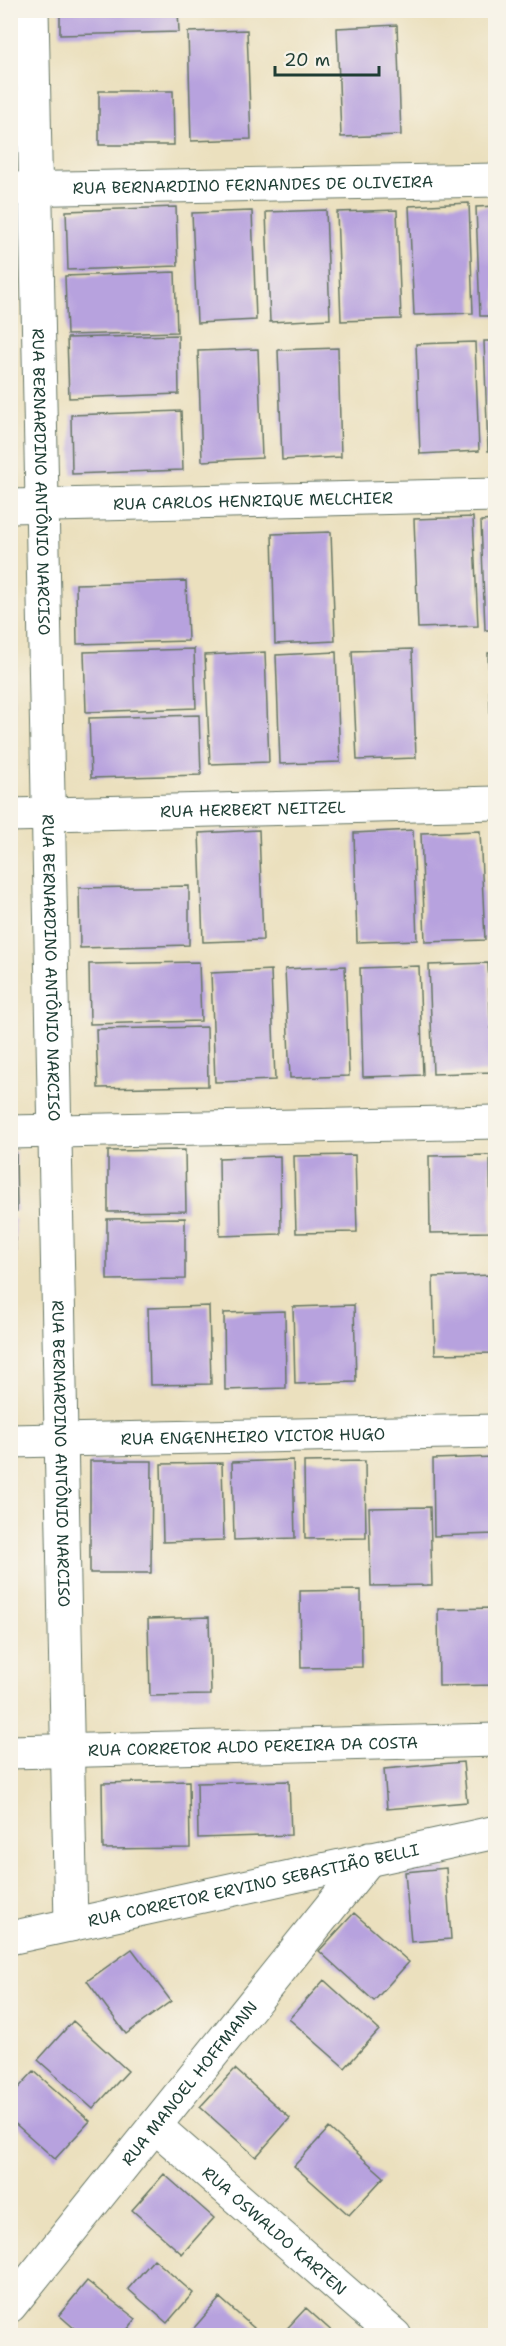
<svg xmlns="http://www.w3.org/2000/svg" width="506" height="2346" font-family="'Shantell Sans',sans-serif">
	<style>
		.building { fill: #b7a2de }
		.lines { fill: none; stroke-linecap: round; stroke-linejoin: round }
		.minor-casing { stroke: #667664; stroke-width: 35 }
		.minor { stroke: #fff; stroke-width: 33 }
		.labels { text-anchor: middle; dominant-baseline: central; stroke-width: 5; stroke-linejoin: round; paint-order: stroke }
		.street-label { font-size: 16px; fill: #1f3d34; stroke: #f7f3e8 }
	</style>
	<rect width="100%" height="100%" fill="#f7f3e8"/>
	<filter id="ink" filterUnits="userSpaceOnUse"><feTurbulence type="fractalNoise" baseFrequency=".0167" numOctaves="2"/><feDisplacementMap in="SourceGraphic" scale="12" xChannelSelector="R" yChannelSelector="G"/><feConvolveMatrix kernelMatrix="1 2 1 2 8 2 1 2 1" color-interpolation-filters="sRGB"/></filter>
	<filter id="wash" filterUnits="userSpaceOnUse"><feTurbulence type="fractalNoise" baseFrequency=".008" numOctaves="4" result="noise"/><feDisplacementMap in="SourceGraphic" scale="24" xChannelSelector="R" yChannelSelector="G"/><feGaussianBlur stdDeviation="1.35" result="paint"/><feColorMatrix in="noise" values="0 0 0 0 0 0 0 0 0 0 0 0 0 0 0 0 0 1.4 0 .05"/><feComposite in="paint" operator="in"/></filter>
	<g filter="url(#wash)">
		<rect width="100%" height="100%" fill="#ebe0be"/>
		<g id="blocks">
			<path class="building" d="M60,10h118l1,22 -119,3z
				M397,25l4,110 -60,2 -4,-109z
				M247,30l4,109 -60,2 -3,-109z
				M99,91h74l1,54h-75z
				M469,203l4,110 -59,2 -5,-109z
				M496,206v110h-16l-4,-109z
				M176,207l2,59 -110,4 -2,-59z
				M326,210l4,109 -60,3 -4,-110z
				M397,210l4,109 -60,2 -4,-109z
				M252,211l4,109 -59,3 -5,-110z
				M175,272l2,60 -110,3 -2,-59z
				M178,335l1,59 -110,4 -2,-60z
				M484,341h12v110h-8z
				M475,342l4,109 -59,3 -4,-110z
				M338,348l3,109 -59,3 -4,-110z
				M258,349l4,109 -60,3 -4,-110z
				M181,411l2,59 -111,4 -1,-59z
				M473,517l5,109 -60,2 -4,-109z
				M496,520v110h-11l-4,-109z
				M331,532l4,109 -60,3 -3,-110z
				M186,581l2,60 -111,3 -1,-60z
				M194,649l2,59 -110,4 -2,-60z
				M412,649l4,109 -59,2 -5,-109z
				M265,652l4,110 -59,2 -5,-109z
				M336,652l4,110 -60,2 -4,-109z
				M488,653h8v110h-4z
				M10,655h2l2,58 -4,1z
				M199,715l2,60 -110,3 -2,-60z
				M259,830l4,110 -60,2 -4,-109z
				M413,830l4,110 -60,2 -3,-109z
				M480,831l5,109 -60,2 -4,-109z
				M189,886v59l-109,3 -1,-60z
				M199,962l2,59 -111,3 -1,-60z
				M488,963l5,109 -60,2 -4,-109z
				M345,966l4,110 -59,2 -5,-109z
				M419,966l4,109 -60,2 -3,-109z
				M271,970l4,110 -60,2 -4,-109z
				M10,1021h3l1,59h-4z
				M207,1027l1,59 -110,2 -2,-59z
				M185,1150l1,61 -78,1v-61z
				M10,1152h6l1,59h-7z
				M355,1155l2,77 -61,1 -2,-77z
				M490,1155l1,77 -61,1 -1,-77z
				M280,1156l1,78 -61,2 -1,-78z
				M185,1218v61l-78,1v-61z
				M10,1219h5l1,60h-6z
				M494,1275l2,78 -61,1 -2,-77z
				M354,1305l2,77 -61,2 -2,-77z
				M209,1306l2,78 -61,1 -2,-77z
				M285,1311l1,77 -61,2 -1,-77z
				M494,1457l1,77 -61,2 -1,-77z
				M293,1460l2,78 -61,2 -2,-78z
				M90,1461h62l-1,112h-61z
				M365,1461l1,77 -61,1 -1,-77z
				M222,1463l2,77 -61,2 -2,-78z
				M430,1507l2,78 -61,1 -2,-78z
				M361,1590l1,77 -61,1 -1,-77z
				M496,1608v77l-57,1 -1,-77z
				M209,1617l2,78 -61,1 -2,-77z
				M463,1762l4,40 -80,7 -3,-40z
				M189,1781l1,67 -87,1 -1,-66z
				M289,1781l2,54 -93,3 -1,-55z
				M446,1868l5,71 -40,3 -6,-70z
				M354,1913l55,49 -35,39 -55,-50z
				M132,1949l39,52 -45,33 -39,-53z
				M324,1980l55,50 -34,38 -56,-49z
				M73,2021l55,50 -35,38 -55,-49z
				M235,2069l55,49 -34,39 -56,-50z
				M34,2071l56,50 -35,38 -45,-40v-22z
				M329,2128l55,49 -35,38 -55,-49z
				M164,2174l50,44 -32,36 -50,-44z
				M154,2259l39,34 -26,30 -39,-34z
				M87,2281l49,38 -14,17h-39l-24,-21z
				M220,2298l43,38h-76z
				M306,2308l31,28h-57z"/>
		</g>
	</g>
	<g filter="url(#ink)">
		<use href="#blocks" fill-opacity="0" stroke="#667664" stroke-width="1.5"/>
		<g class="lines">
			<defs>
				<g id="minor">
					<path id="s1" d="M32,10l39,1915"/>
					<path id="s2" d="M10,189l486,-9"/>
					<path id="s3" d="M10,506l486,-11"/>
					<path id="s4" d="M10,815l486,-12"/>
					<path d="M10,1132l486,-10"/>
					<path id="s5" d="M10,1441l486,-10"/>
					<path id="s6" d="M10,1752l486,-12"/>
					<path id="s7" d="M10,1938l486,-106"/>
					<path id="s8" d="M155,2126l240,210"/>
					<path id="s9" d="M10,2306l359,-447"/>
				</g>
			</defs>
			<use href="#minor" class="minor-casing"/>
			<use href="#minor" class="minor"/>
		</g>
	</g>
	<g class="labels">
		<g class="street-label">
			<text stroke="none"><textPath href="#s2" startOffset="243">RUA BERNARDINO FERNANDES DE OLIVEIRA</textPath></text>
			<text stroke="none"><textPath href="#s1" startOffset="472">RUA BERNARDINO ANTÔNIO NARCISO</textPath></text>
			<text stroke="none"><textPath href="#s3" startOffset="243">RUA CARLOS HENRIQUE MELCHIER</textPath></text>
			<text stroke="none"><textPath href="#s4" startOffset="243">RUA HERBERT NEITZEL</textPath></text>
			<text stroke="none"><textPath href="#s1" startOffset="958">RUA BERNARDINO ANTÔNIO NARCISO</textPath></text>
			<text stroke="none"><textPath href="#s5" startOffset="243">RUA ENGENHEIRO VICTOR HUGO</textPath></text>
			<text stroke="none"><textPath href="#s1" startOffset="1444">RUA BERNARDINO ANTÔNIO NARCISO</textPath></text>
			<text stroke="none"><textPath href="#s6" startOffset="243">RUA CORRETOR ALDO PEREIRA DA COSTA</textPath></text>
			<text stroke="none"><textPath href="#s7" startOffset="249">RUA CORRETOR ERVINO SEBASTIÃO BELLI</textPath></text>
			<text stroke="none"><textPath href="#s9" startOffset="286">RUA MANOEL HOFFMANN</textPath></text>
			<text stroke="none"><textPath href="#s8" startOffset="159">RUA OSWALDO KARTEN</textPath></text>
		</g>
	</g>
	<rect width="506" height="2346" fill="none" stroke="#f7f3e8" stroke-width="36"/>
	<path d="M275 66v9h104v-9" fill="none" stroke="#1f3d34" stroke-width="3"/>
	<text x="284" y="66" font-size="18" fill="#1f3d34" stroke="#f7f3e8" stroke-width="4.5" paint-order="stroke">20 m</text>
</svg>
